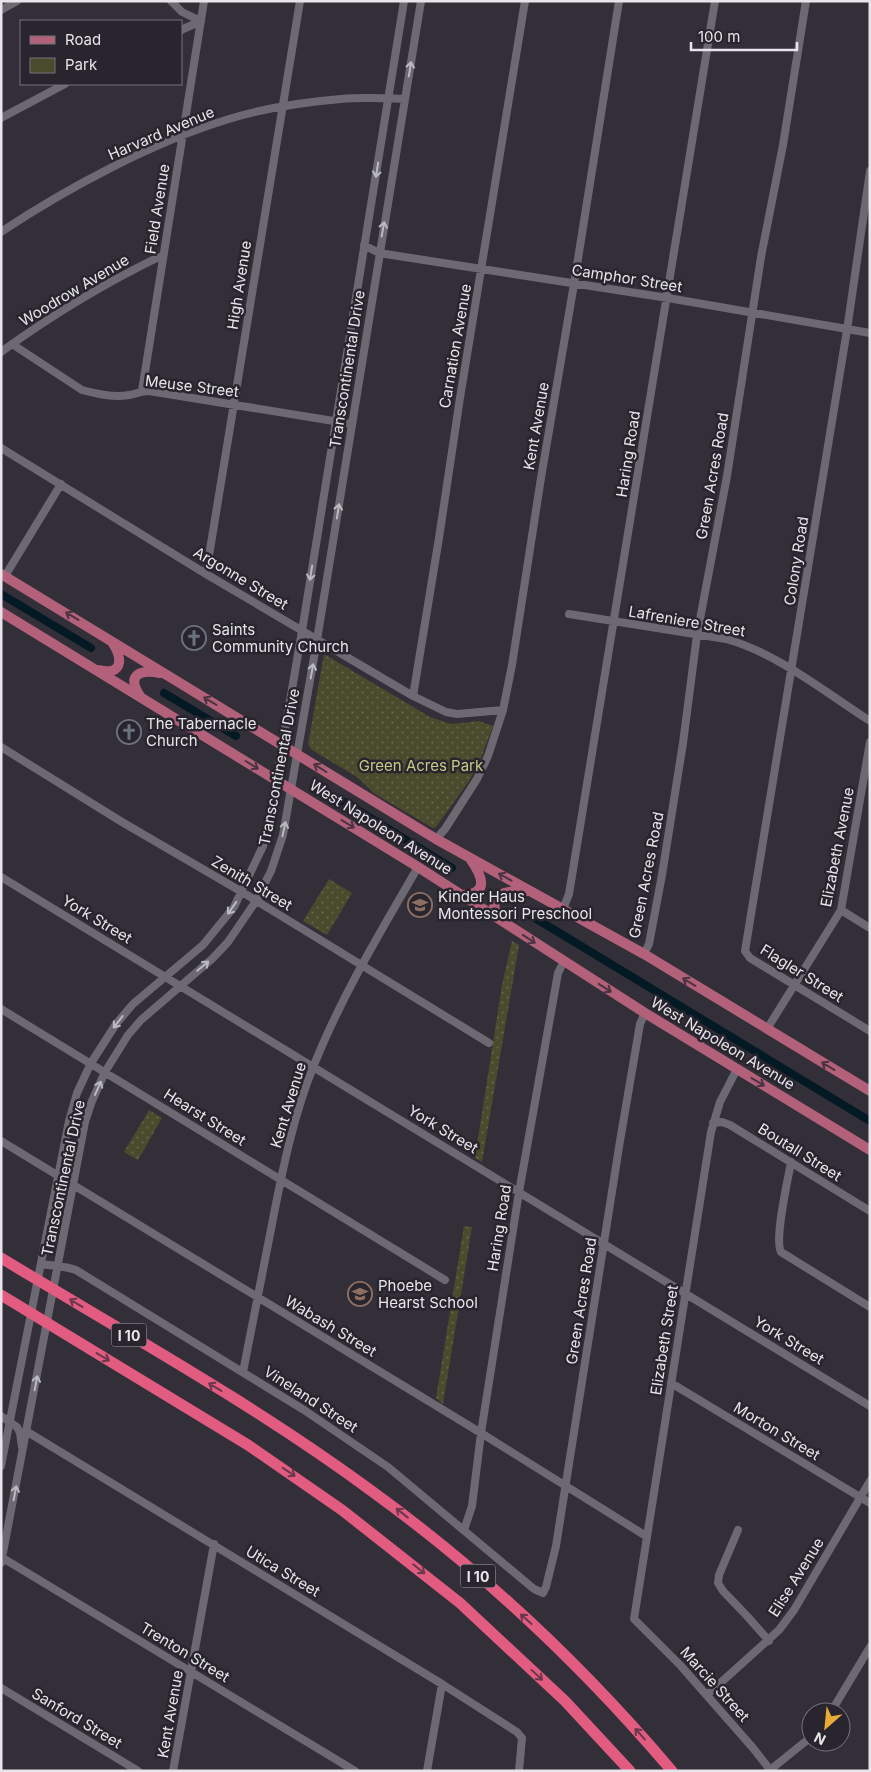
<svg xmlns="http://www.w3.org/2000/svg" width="871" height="1772" font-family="Inter,sans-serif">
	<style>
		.green { fill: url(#green-dots) }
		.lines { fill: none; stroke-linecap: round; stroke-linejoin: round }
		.canal { stroke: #031a24; stroke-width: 8 }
		.minor { stroke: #6c6973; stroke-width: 8 }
		.major { stroke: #b3617b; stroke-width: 10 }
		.highway { stroke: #e25b80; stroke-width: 11 }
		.oneway { stroke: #bcbac1 }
		.oneway2 { stroke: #4b3441 }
		.oneway3 { stroke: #69384b }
		.labels { text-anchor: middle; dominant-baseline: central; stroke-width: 5; stroke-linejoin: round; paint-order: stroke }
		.shield { fill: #28252e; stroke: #aeabb2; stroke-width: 1 }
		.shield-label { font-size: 14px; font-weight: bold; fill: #e7e5eb }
		.street-label { font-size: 15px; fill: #e7e5eb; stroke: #28252e }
		.poi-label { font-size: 15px; fill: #e7e5eb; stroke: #28252e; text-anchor: start }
		.park-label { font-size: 15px; fill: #c7ca85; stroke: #28252e }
	</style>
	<defs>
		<pattern id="green-dots" width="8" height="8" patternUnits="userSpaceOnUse" patternTransform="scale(1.25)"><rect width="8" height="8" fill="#4a4b2c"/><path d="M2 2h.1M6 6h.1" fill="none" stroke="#64654b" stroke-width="1.8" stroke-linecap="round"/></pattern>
	</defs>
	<rect width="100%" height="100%" fill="#322f38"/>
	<path class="green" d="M324,654l106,63 21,7 28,-3 14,5 -14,37 -10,18 -33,46 -3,1 -58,-34 -18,-17 -45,-27 -4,-6z
		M329,879l23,14 -25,42 -24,-14z
		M512,941l7,4 -37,217 -7,-4 27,-173z
		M149,1110l13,8 -24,42 -14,-8z
		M464,1226l8,1 -29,177 -7,-6z"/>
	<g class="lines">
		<path class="canal" d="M1,594l90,54
			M164,693l72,43
			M341,800l111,68
			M525,912l345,209"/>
		<path class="minor" d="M171,1l11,11 19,9
			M1,10l16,-9
			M181,30l20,-9
			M1,118l64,-34
			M870,171l-23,159 -102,621 5,7 120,73
			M1,232c66,-44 152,-90 228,-113 36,-11 75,-17 112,-20 21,-2 43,-1 64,0
			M364,245l15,8 289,45 202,35
			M12,344l70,46c15,4 32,8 47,5 7,-1 13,-4 20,-4l203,33
			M1,352c51,-37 106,-70 162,-97
			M142,391l62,-390
			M1,448l205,126 207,122 33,16 11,2 46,-4
			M206,574l94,-573
			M5,576l56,-92
			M569,614l157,25c51,14 99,53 144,82
			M413,696l26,-158 21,-140 65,-397
			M1,747l121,75 120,70 247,151
			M436,839l9,-10 32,-50 11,-23 15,-46 9,-45 29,-187 33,-194 45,-283
			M1,877l869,529
			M563,909l6,-15 146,-893
			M841,910l29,18
			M644,954l5,-10 13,-69 21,-132 14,-108 30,-159 34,-219 22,-112 23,-144
			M1,1009l444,271
			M767,1029l74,-119 29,-168
			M737,1069l-17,33 -9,30 -77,487 47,47 72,82 18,23
			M713,1123l9,-1 8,3 140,86
			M1,1141l480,292 165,103
			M791,1162c-3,18 -17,77 -10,90l89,55
			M42,1264c11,2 22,2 34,6l228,140 84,57 146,122 9,4 3,-6 10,-41 64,-405 20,-117 5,-11
			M243,1372c10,-51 20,-102 30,-153 10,-52 21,-105 41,-154 28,-70 67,-134 104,-198
			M671,1383l199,120
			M1,1416l16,11 3,6 2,14
			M26,1431l416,253 75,48 5,6 -3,33
			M1,1466l68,-345 8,-28 14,-30 25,-39 17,-20 70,-59 31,-38 29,-61 8,-35 31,-180 102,-630
			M464,1530l8,-24 9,-73 38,-241 39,-219 6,-12
			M738,1530l-19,45 -1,8 5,8 24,25 22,25
			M1,1557l354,214
			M1,1563l84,-441 7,-21 13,-29 23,-37 13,-15 72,-62 15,-16 28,-41 15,-30 12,-36 34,-195 104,-639
			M1,1688l137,83
			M707,1695l72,-65 15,-20 76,-129
			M831,1712l39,-65
			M770,1770l41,-33
			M173,1771l41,-227
			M427,1771l15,-87"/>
		<path class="major" d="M1,574l435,265 208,115 226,137
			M1,612l417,255 227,146 225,137
			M99,670c24,6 24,-12 13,-28
			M140,696c-14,-21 0,-27 20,-23
			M462,895c28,-1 20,-19 9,-35
			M500,917l-6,-9c1,-19 20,-17 35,-17"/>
		<path class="highway" d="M1,1258c126,76 254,147 372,234 110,80 211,175 299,279
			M1,1295l247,150 94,65 118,93 105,98 65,70"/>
	</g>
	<defs><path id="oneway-shaft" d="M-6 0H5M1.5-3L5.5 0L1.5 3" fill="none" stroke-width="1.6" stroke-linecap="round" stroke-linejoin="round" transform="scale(1.25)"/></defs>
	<g class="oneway">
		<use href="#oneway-shaft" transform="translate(410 69) rotate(-81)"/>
		<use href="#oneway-shaft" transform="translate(377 170) rotate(99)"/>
		<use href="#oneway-shaft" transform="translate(383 229) rotate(-80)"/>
		<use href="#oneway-shaft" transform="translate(338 511) rotate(-81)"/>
		<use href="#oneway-shaft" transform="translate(311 573) rotate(99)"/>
		<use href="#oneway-shaft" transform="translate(312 671) rotate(-80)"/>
		<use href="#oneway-shaft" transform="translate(284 829) rotate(-78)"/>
		<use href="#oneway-shaft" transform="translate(232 908) rotate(125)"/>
		<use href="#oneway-shaft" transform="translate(203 966) rotate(-40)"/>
		<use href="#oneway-shaft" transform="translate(118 1022) rotate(128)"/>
		<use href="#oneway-shaft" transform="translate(98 1088) rotate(-66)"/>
		<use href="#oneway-shaft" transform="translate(36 1383) rotate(-79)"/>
		<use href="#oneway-shaft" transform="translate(15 1493) rotate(-79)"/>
	</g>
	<g class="oneway2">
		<use href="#oneway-shaft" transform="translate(72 616) rotate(-149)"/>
		<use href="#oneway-shaft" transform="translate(210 701) rotate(-149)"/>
		<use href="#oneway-shaft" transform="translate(252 765) rotate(32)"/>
		<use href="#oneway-shaft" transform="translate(320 768) rotate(-148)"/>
		<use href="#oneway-shaft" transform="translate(348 824) rotate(31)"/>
		<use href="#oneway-shaft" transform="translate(505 877) rotate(-151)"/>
		<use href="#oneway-shaft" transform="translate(529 939) rotate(33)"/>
		<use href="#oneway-shaft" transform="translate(689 982) rotate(-149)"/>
		<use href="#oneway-shaft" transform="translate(605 988) rotate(33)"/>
		<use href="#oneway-shaft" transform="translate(828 1066) rotate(-149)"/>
		<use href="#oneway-shaft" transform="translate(758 1082) rotate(31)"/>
	</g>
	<g class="oneway3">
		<use href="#oneway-shaft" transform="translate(76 1303) rotate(-149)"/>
		<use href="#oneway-shaft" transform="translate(103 1357) rotate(31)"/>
		<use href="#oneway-shaft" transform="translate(215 1387) rotate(-149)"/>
		<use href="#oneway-shaft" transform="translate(289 1472) rotate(34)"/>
		<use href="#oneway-shaft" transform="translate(402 1513) rotate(-142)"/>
		<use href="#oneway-shaft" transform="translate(419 1569) rotate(39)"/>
		<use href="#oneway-shaft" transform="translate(526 1619) rotate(-138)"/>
		<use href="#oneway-shaft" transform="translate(537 1675) rotate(43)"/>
		<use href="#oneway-shaft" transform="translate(640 1734) rotate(-132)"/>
	</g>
	<defs>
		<symbol id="church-ring" viewBox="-11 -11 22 22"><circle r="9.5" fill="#28252e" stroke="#6b7280" stroke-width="1.5"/><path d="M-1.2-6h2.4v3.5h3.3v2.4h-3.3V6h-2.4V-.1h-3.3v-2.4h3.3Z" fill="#6b7280"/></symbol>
		<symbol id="school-ring" viewBox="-11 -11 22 22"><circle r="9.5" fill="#28252e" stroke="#8d6e63" stroke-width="1.5"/><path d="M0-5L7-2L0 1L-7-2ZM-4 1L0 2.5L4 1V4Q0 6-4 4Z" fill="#8d6e63"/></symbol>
	</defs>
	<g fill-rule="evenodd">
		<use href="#church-ring" x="180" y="624" width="28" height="28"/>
		<use href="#church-ring" x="115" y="718" width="28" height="28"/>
		<use href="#school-ring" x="406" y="891" width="28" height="28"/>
		<use href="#school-ring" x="346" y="1280" width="28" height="28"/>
	</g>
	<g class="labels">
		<g class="shield">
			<rect x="111.5" y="1323.5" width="35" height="23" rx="4"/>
			<rect x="460.5" y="1564.5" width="35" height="23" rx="4"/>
		</g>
		<g class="shield-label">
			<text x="129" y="1335">I 10</text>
			<text x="478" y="1576">I 10</text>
		</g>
		<g class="street-label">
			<text transform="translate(161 133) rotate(-23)">Harvard Avenue</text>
			<text transform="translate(157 209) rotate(-81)">Field Avenue</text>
			<text transform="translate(627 278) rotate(9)">Camphor Street</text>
			<text transform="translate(239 285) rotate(-81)">High Avenue</text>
			<text transform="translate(74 290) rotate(-31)">Woodrow Avenue</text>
			<text transform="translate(455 346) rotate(-80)">Carnation Avenue</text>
			<text transform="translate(347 369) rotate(-81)">Transcontinental Drive</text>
			<text transform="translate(192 386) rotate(7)">Meuse Street</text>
			<text transform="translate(536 426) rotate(-80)">Kent Avenue</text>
			<text transform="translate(628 454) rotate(-81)">Haring Road</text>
			<text transform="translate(712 476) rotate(-80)">Green Acres Road</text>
			<text transform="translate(796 561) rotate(-81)">Colony Road</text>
			<text transform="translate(241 578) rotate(31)">Argonne Street</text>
			<text transform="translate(687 621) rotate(10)">Lafreniere Street</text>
			<text transform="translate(279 767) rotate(-79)">Transcontinental Drive</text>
			<text transform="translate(381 827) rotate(32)">West Napoleon Avenue</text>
			<text transform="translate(837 847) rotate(-79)">Elizabeth Avenue</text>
			<text transform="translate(646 875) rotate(-79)">Green Acres Road</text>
			<text transform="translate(252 883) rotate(31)">Zenith Street</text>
			<text transform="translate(97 919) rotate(31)">York Street</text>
			<text transform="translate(802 973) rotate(32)">Flagler Street</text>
			<text transform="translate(723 1043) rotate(31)">West Napoleon Avenue</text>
			<text transform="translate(288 1105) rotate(-73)">Kent Avenue</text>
			<text transform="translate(205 1117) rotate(32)">Hearst Street</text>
			<text transform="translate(443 1129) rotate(31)">York Street</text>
			<text transform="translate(800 1152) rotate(32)">Boutall Street</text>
			<text transform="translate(63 1178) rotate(-78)">Transcontinental Drive</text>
			<text transform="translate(499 1228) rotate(-81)">Haring Road</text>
			<text transform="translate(581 1301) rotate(-81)">Green Acres Road</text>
			<text transform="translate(331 1326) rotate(31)">Wabash Street</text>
			<text transform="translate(664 1340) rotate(-81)">Elizabeth Street</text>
			<text transform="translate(789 1340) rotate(31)">York Street</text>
			<text transform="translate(311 1399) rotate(33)">Vineland Street</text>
			<text transform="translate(777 1431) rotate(31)">Morton Street</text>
			<text transform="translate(283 1571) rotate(31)">Utica Street</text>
			<text transform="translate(796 1577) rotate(-58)">Elise Avenue</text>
			<text transform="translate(185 1652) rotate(31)">Trenton Street</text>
			<text transform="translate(715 1684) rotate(48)">Marcie Street</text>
			<text transform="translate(170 1714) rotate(-80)">Kent Avenue</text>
			<text transform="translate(77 1718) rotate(31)">Sanford Street</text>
		</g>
		<g class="poi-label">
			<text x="212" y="629">Saints<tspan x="212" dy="17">Community Church</tspan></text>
			<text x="146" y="723">The Tabernacle<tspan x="146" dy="17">Church</tspan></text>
			<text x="438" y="896">Kinder Haus<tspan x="438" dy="17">Montessori Preschool</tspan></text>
			<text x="378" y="1285">Phoebe<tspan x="378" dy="17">Hearst School</tspan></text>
		</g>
		<g class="park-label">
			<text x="421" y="765">Green Acres Park</text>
		</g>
	</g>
	<rect width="871" height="1772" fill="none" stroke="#e7e5eb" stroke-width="5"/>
	<rect x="20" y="20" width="162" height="65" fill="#28252e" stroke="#74727a"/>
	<rect x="30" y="36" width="25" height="8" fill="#b3617b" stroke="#74727a"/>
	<text x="65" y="45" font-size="15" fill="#e7e5eb">Road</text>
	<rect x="30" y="58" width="25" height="15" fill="#4a4b2c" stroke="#74727a"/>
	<text x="65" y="70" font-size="15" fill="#e7e5eb">Park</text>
	<g transform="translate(826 1727) rotate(207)"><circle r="24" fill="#28252e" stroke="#74727a"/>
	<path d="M0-4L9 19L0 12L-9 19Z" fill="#e9ab38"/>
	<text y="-8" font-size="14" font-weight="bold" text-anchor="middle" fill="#e7e5eb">N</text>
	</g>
	<path d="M691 42v8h106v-8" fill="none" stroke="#e7e5eb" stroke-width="2.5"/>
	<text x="698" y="42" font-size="15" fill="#e7e5eb" stroke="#28252e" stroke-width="4" paint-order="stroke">100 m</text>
</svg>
